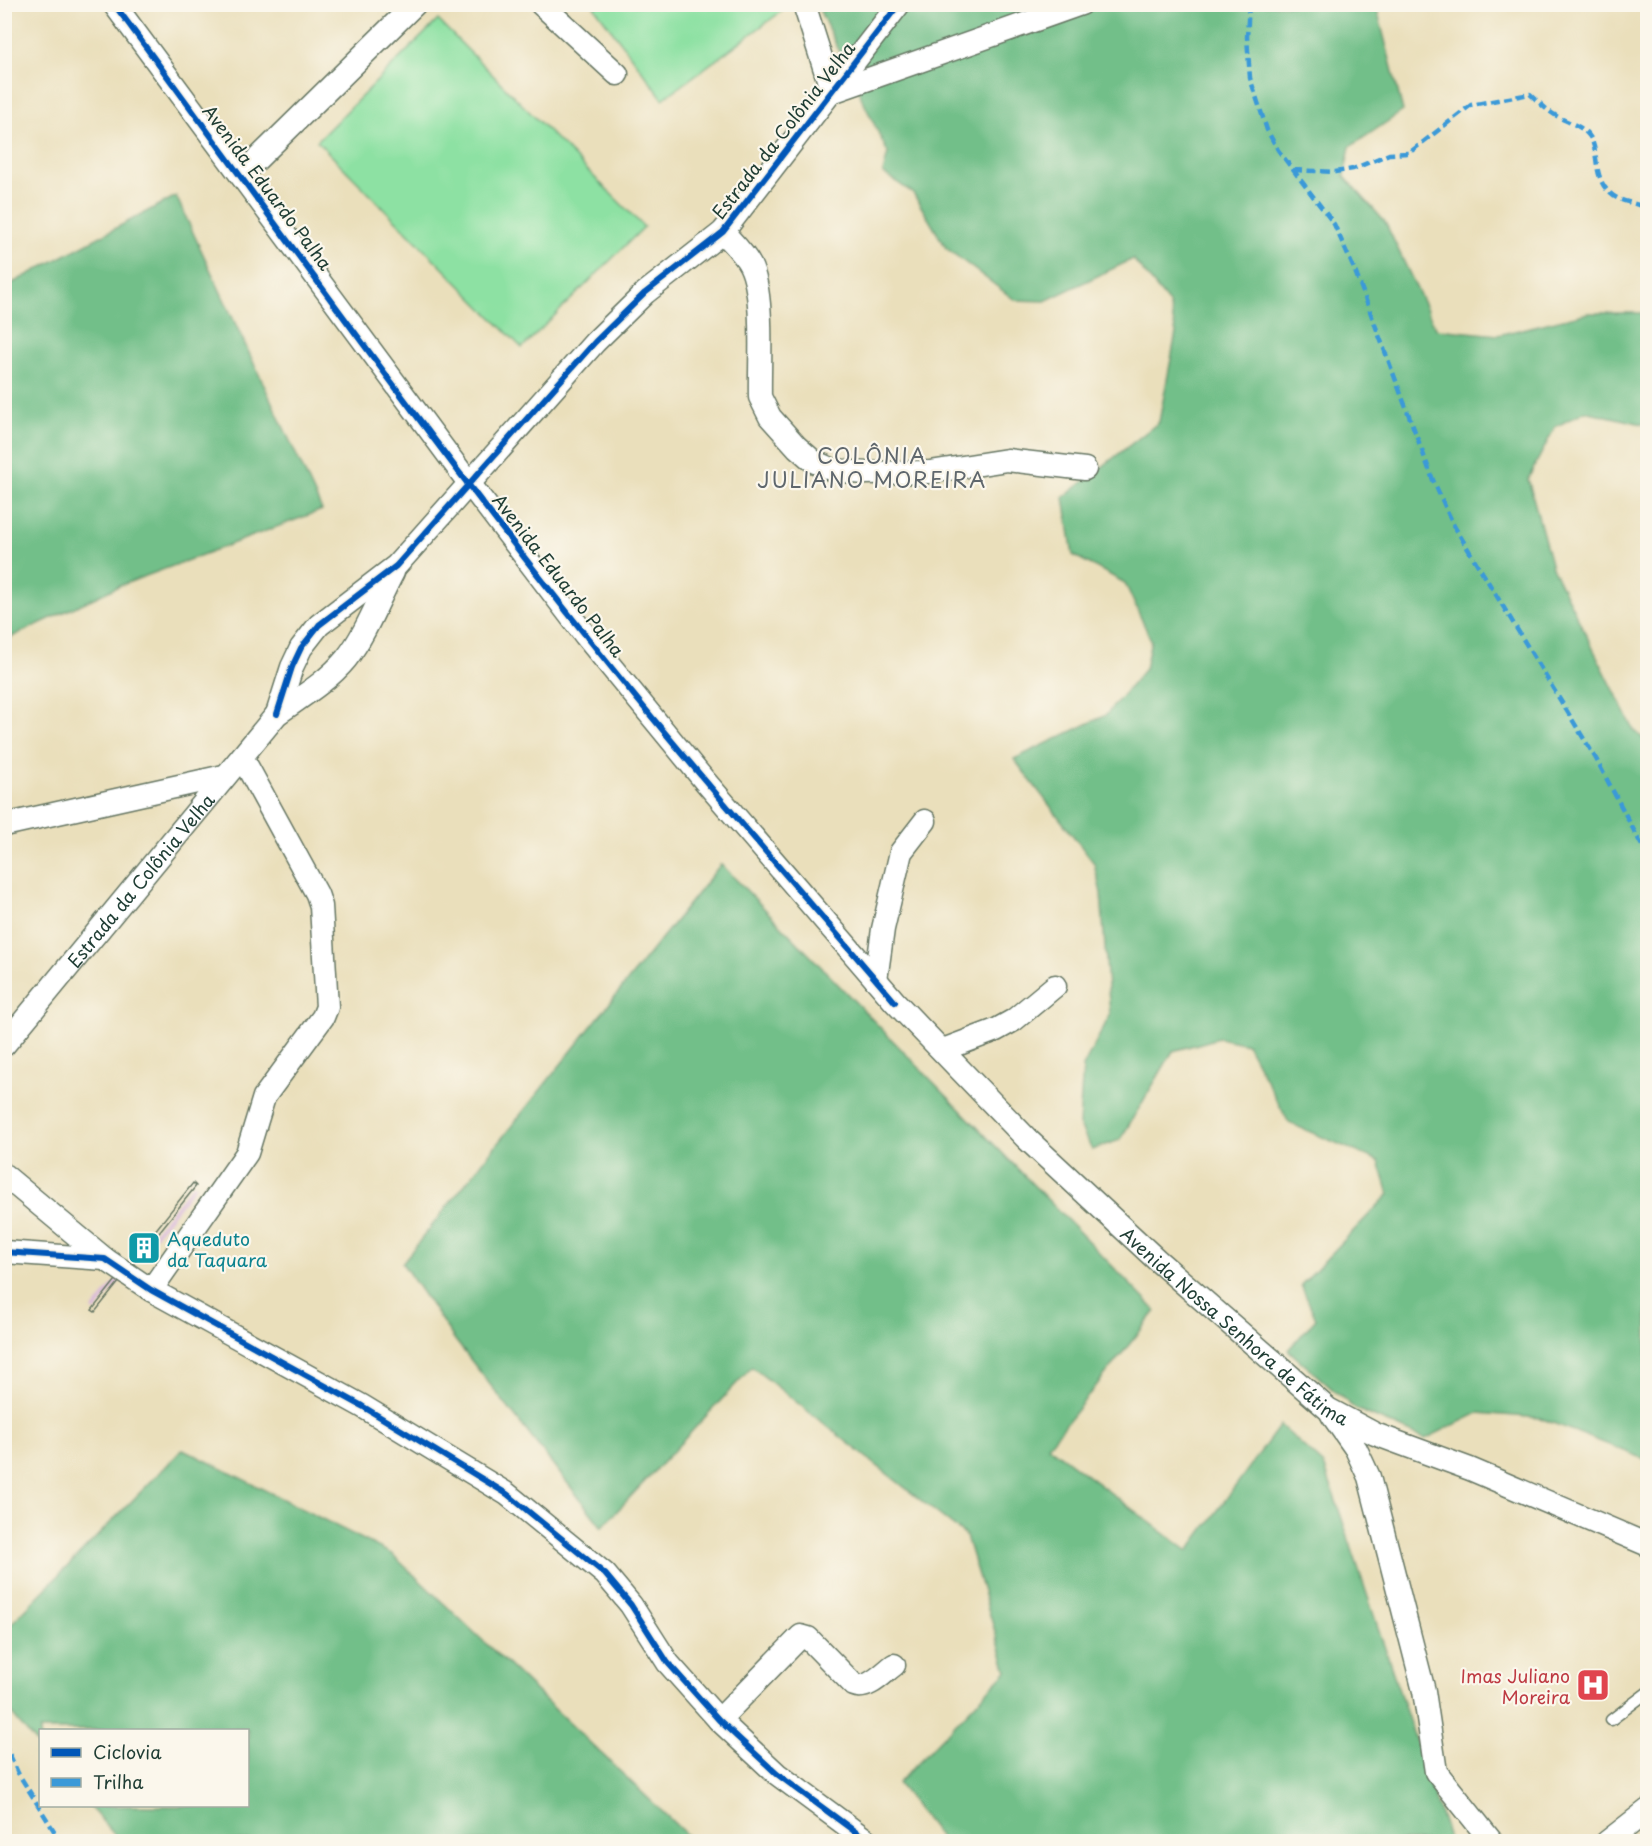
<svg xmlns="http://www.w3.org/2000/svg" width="1652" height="1846" font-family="'Playpen Sans',sans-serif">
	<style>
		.green { fill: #8de1a3; stroke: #568f6c; stroke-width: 1.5 }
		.forest { fill: #72bf89; stroke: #487e5e; stroke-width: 1.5 }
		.building { fill: #d7b5d8 }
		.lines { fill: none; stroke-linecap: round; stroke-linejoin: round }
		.lane-casing { stroke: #667663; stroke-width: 13 }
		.street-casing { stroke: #667663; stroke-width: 25 }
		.lane { stroke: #fff; stroke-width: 10 }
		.street { stroke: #fff; stroke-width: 22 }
		.quiet { stroke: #3a99d8; stroke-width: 4.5; stroke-dasharray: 9 4.5; stroke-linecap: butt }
		.cycleway-casing { stroke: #fbf7ec; stroke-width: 10 }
		.cycleway { stroke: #0057b8; stroke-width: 6 }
		.labels { text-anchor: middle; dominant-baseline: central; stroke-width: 4.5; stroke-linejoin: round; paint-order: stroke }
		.street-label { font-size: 18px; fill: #1f3d34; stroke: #fbf7ec }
		.culture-label { font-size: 18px; fill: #0d838f; stroke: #fbf7ec; text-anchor: start }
		.health-label { font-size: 18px; fill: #be3a42; stroke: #fbf7ec; text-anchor: end }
		.quarter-label { font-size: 21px; letter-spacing: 1.5px; fill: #5f676d; stroke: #fbf7ec }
	</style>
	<rect width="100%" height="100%" fill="#fbf7ec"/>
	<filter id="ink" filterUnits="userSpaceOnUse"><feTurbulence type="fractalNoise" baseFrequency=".0167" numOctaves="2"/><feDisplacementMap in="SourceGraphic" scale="12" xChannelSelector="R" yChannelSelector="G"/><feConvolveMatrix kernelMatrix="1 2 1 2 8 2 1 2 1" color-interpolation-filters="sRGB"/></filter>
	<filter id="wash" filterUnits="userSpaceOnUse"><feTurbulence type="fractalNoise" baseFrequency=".008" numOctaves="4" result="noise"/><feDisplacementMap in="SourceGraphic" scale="24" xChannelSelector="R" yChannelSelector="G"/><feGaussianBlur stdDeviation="1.35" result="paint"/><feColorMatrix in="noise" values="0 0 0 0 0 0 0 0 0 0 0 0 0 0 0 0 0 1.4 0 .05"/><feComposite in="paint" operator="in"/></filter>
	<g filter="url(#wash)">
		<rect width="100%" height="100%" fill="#eadfbb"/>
		<path class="green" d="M778,5l4,6 -119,88 -70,-94z
			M438,20l206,207 -122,121 -205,-207z"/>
		<path class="forest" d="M817,5h559l27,106 -53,36 -6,29 41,46 51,107 62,6 90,-22h59v112l-62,-14 -30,16 -27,52 24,88 82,163 13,12v718l-107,-42 -62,-5 -53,26 -71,-31 -66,-58 28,-31 -15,-34 88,-91 -10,-33 -90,-38 -42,-79 -28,-6 -46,13 -53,89 -28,10 -13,-26 4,-57 27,-52 -9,-122 -7,-30 -80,-104 92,-44 39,-46 6,-29 -26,-57 -52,-28 -9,-58 95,-75 17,-89 -7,-30 -36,-44 -88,42 -30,-1 -69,-52 -33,-55 -30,-20 5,-20z
			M176,196l146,314 -203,76 -114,54v-353z
			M721,864l435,447 -108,135 140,105 92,-126 44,40 125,376h-506l-45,-58 109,-112 -41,-135 -214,-169 -150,160 -147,-187 -53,-77z
			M183,1449l209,105 301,287h-573l-31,-35h159v-76h-208v18l-35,-42v-76z"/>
		<g id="blocks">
			<path class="building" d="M193,1183l3,3 -101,126 -3,-2z"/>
		</g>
	</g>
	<g filter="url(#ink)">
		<use href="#blocks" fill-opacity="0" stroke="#667663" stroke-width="1.5"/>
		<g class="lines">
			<defs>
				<path id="lane" d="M1611,1720l37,-28"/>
				<g id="street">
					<path id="s1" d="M114,4l355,479 116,152 119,145 191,222 132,137 130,121 171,149 47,25 95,35 178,76"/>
					<path d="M541,4l76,70"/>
					<path d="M804,4l28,88 249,-88"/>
					<path d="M241,175l174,-171"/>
					<path d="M723,232c9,10 21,21 27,33 15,30 9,98 10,132l10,20 27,30 16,14 20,9 31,3 66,-1 77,-12 78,9"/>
					<path d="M277,714l15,-47 9,-19 18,-23 77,-59 199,-224 50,-49 78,-61 176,-228"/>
					<path d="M4,825l220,-49"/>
					<path d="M876,980l7,-51 18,-77 24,-31"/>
					<path id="s2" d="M4,1045l273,-331c24,-17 51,-33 69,-55 20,-25 32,-59 47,-87"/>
					<path d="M943,1050l53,-20 18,-10 41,-34"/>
					<path d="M4,1175l101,84"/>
					<path d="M4,1252l101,7 46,31 211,116 145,88 98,80 26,31 37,58 51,57 58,54 92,68"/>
					<path d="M151,1290l96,-137 17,-56 59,-80 4,-10 -6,-101 -4,-12 -75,-137"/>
					<path d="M1332,1415l24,34 13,28 55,214 12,81 56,70"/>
					<path d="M719,1720l82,-84 7,2 46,47c14,6 29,-12 40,-20"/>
					<path d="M1607,1842l41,-32"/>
				</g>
			</defs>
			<use href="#lane" class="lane-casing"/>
			<use href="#street" class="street-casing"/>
			<use href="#lane" class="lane"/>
			<use href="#street" class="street"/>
			<path class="quiet" d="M1249,4l-2,33 3,41 17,52 11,20 56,74 21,47 78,209 21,46 141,231 53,100
				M1294,170l41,2 18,-3 36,-15 20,-1 62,-48 59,-11c8,7 16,16 25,21 12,8 26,9 35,22 9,14 3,37 17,53 13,15 28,10 41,20
				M4,1742l14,31 43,69"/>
			<defs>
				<path id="cycleway" d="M114,4c157,212 309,428 473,633 99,125 205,244 308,365
					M277,714l15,-47 9,-19 18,-23 77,-59 199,-224 50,-49 78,-61 176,-228
					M4,1252l101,7 46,31 211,116 145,88 98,80 26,31 37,58 51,57 58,54 92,68"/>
			</defs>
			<use href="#cycleway" class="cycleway-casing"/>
			<use href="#cycleway" class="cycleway"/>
		</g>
	</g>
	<defs>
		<symbol id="building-square" viewBox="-11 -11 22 22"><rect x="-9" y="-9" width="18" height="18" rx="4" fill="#0f9aa8" stroke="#fbf7ec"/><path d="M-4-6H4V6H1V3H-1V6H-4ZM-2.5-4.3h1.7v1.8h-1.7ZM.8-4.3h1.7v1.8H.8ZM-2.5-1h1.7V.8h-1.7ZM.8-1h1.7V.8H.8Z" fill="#fff"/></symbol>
		<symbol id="hospital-square" viewBox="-11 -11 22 22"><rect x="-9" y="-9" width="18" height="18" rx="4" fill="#e0444e" stroke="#fbf7ec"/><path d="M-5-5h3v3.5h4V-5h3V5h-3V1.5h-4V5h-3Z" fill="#fff"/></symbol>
	</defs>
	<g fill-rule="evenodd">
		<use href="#building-square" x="125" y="1229" width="38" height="38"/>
		<use href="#hospital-square" x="1574" y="1666" width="38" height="38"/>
	</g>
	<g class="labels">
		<g class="street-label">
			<text transform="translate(783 130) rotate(-52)">Estrada da Colônia Velha</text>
			<text transform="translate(268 187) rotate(53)">Avenida Eduardo Palha</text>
			<text transform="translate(559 575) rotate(52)">Avenida Eduardo Palha</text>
			<text stroke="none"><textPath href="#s2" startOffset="214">Estrada da Colônia Velha</textPath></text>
			<text stroke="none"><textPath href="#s1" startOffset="1738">Avenida Nossa Senhora de Fátima</textPath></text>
		</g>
		<g class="culture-label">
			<text x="167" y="1238">Aqueduto<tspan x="167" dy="21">da Taquara</tspan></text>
		</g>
		<g class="health-label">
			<text x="1570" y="1675">Imas Juliano<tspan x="1570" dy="21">Moreira</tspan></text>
		</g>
		<g class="quarter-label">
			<text x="872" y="455">COLÔNIA<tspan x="872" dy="24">JULIANO MOREIRA</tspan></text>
		</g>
	</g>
	<rect width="1652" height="1846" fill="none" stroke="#fbf7ec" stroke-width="24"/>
	<rect x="39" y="1729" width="210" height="78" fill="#fbf7ec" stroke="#a3ada2" stroke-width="1.5"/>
	<rect x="51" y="1748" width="30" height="9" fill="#0057b8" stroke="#a3ada2" stroke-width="1.5"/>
	<text x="93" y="1759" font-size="18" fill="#1f3d34">Ciclovia</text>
	<rect x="51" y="1778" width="30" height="9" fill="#3a99d8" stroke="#a3ada2" stroke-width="1.5"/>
	<text x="93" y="1789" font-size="18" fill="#1f3d34">Trilha</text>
</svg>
